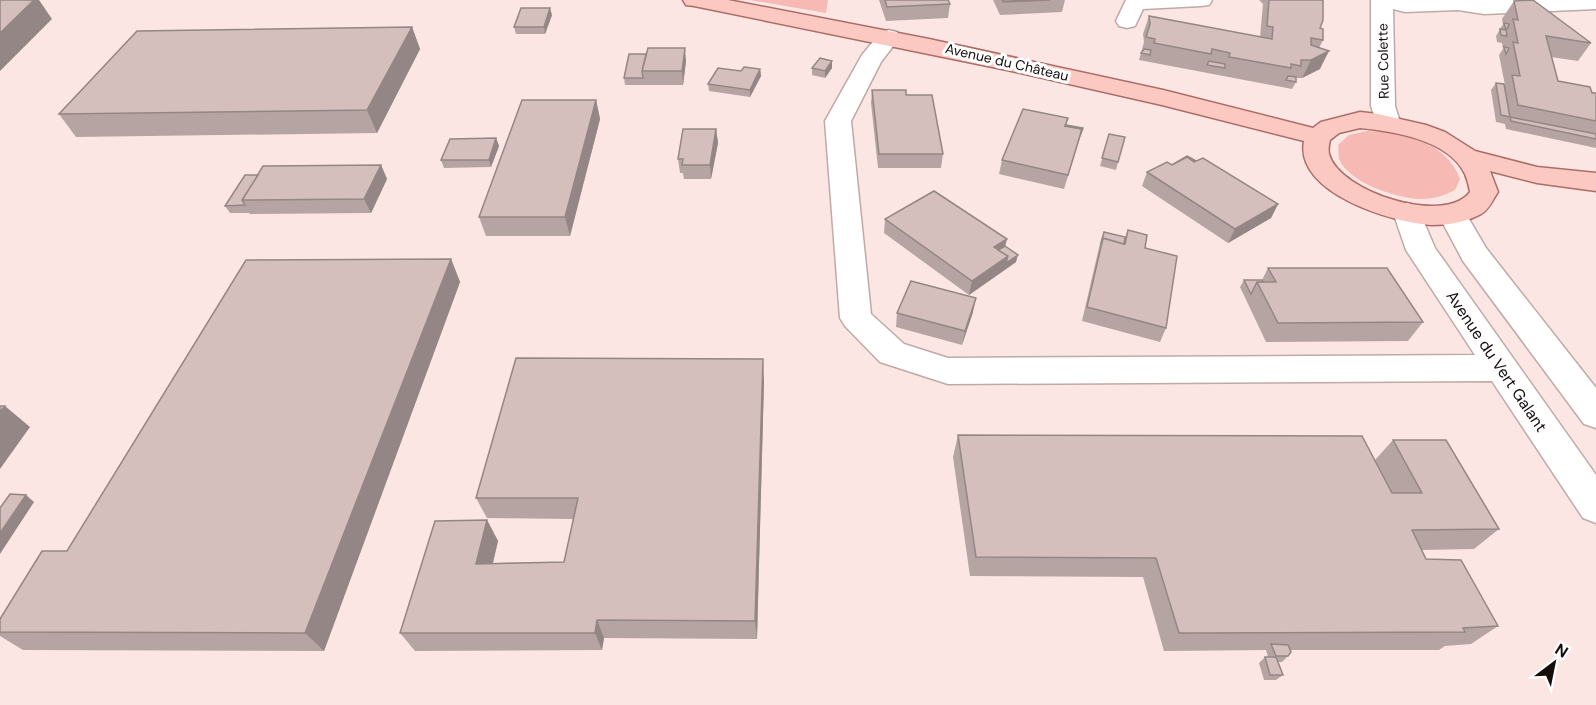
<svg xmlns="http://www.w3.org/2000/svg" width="1596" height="705" font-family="'DM Sans',sans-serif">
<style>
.green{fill:#f6b9b3}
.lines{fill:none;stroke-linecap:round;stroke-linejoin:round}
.minor-casing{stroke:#beaaa7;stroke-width:3}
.major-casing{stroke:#aa6e68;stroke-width:3}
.minor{fill:#fff;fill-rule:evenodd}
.major{fill:#fcc8c2;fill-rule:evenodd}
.wall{fill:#b6a4a3}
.shaded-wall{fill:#948684}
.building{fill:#d4bfbd;stroke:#948684;stroke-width:1.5}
.labels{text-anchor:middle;stroke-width:6;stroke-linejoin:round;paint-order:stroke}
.far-street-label{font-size:14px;fill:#140d0c;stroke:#fff}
.street-label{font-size:16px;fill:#140d0c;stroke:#fff}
</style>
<rect width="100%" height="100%" fill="#fce6e4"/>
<g class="green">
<polygon points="750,0 828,0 826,13"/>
<path d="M1367,131C1403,132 1447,142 1460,179L1455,190C1444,196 1433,199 1420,199C1396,198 1349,183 1339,159C1338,155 1339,149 1338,145L1349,135Z"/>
</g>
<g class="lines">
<g class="minor-casing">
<g id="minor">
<polygon points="1126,0 1212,0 1209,5 1201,6 1143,9 1135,26 1127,28 1119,26 1116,21"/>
<polygon points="1371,0 1596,0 1596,9 1484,14 1458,10 1405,12 1393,9 1395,106 1400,122 1396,127 1387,130 1378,127 1371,106"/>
<polygon points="889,30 897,32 900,37 881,62 851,121 871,314 904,344 948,358 1475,355 1406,250 1393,212 1397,206 1407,203 1417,206 1435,248 1596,475 1596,523 1583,518 1492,381 948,384 880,362 845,326 840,318 825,121 862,55 881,32"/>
<polygon points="1452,205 1462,207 1486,248 1596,388 1596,428 1584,424 1463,261 1438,214 1442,207"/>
</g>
</g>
<g class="major-casing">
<path id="major" d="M683,0H728L929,39L1163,90L1313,128L1321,122L1360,112L1378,114L1426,125L1445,132L1475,151L1537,167L1596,173V191L1537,183L1490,171L1498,192C1493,199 1489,210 1481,214C1467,222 1448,225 1432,225C1393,223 1294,193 1304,141L1162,105L1007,70L694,6L686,5ZM1360,128C1393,131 1449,140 1465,174C1467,179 1469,186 1470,192C1445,226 1339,192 1329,154C1328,149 1329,144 1330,140L1339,133Z"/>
</g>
<use href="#minor" class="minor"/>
<use href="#major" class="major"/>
</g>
<g class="wall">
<polygon points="879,0 948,0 950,4 948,18 886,21"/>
<polygon points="993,0 1065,0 1062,12 1000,15"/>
<polygon points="1259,0 1323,0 1320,28 1323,40 1319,48 1320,69 1302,78 1296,78 1296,82 1292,89 1139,60 1144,42 1143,34 1149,16 1260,37 1263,4"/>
<polygon points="1514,1 1591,43 1578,61 1551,57 1558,81 1596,93 1596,148 1506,129 1505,124 1496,122 1491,90 1496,83 1504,86 1505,85 1499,55 1503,49 1502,43 1497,42 1496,36 1503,24 1502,19"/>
<polygon points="552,15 545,34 516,34 514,27"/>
<polygon points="412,27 420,49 377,133 76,137 59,114"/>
<polygon points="646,54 686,61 683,85 625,85 624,78"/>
<polygon points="832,61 832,68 825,78 812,75 812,68"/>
<polygon points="760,69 761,76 750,97 709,91 708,84 741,71"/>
<polygon points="872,90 906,95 943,154 941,168 878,168 871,103"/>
<polygon points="596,100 600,119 570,236 486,236 479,217"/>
<polygon points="1068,118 1066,125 1083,128 1064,189 999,174 1002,160"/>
<polygon points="716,129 718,143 711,179 684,179 683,173 680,173 678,159"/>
<polygon points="1109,134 1118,162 1116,170 1100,166"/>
<polygon points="496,138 499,146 491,167 444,168 441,160"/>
<polygon points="1196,161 1278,204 1271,218 1228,243 1142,186 1147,172 1172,165"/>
<polygon points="381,165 387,179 371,213 250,214 249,213 230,213 225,206 258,175"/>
<polygon points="885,219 1007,239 1005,246 1016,262 969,295 884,233"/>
<polygon points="1128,230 1145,248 1166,328 1160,342 1082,321 1101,239 1104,232 1125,237"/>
<polygon points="451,259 460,282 324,651 23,650 0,636 0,619"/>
<polygon points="1268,268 1423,322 1408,341 1266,342 1240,287 1244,280 1262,280"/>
<polygon points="973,312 962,345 896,327 897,313"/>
<polygon points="764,381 757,639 604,638 602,650 415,651 400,633 487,520 498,541 493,563 564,562 573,519 487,518 476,498"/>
<polygon points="958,435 1375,460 1393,440 1499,529 1474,549 1422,550 1426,559 1498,626 1471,644 1445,646 1439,650 1290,650 1288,656 1282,662 1278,662 1283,675 1276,680 1264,680 1259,663 1265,657 1268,657 1266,650 1164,651 1143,577 970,576 953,457"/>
</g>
<g class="shaded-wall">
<polygon points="34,0 39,0 52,19 0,71 0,33"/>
<polygon points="550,8 552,15 545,34 544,27"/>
<polygon points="412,27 420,49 377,133 367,110"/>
<polygon points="685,48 686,61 683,85 682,71"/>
<polygon points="1329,51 1320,69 1302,78 1311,60"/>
<polygon points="832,61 832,68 825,78 825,71"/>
<polygon points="760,69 761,76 750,97 750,90"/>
<polygon points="596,100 600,119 570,236 565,217"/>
<polygon points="716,129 718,143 711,179 710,165"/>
<polygon points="496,138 499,146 491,167 489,160"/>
<polygon points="381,165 387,179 371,213 364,199"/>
<polygon points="1278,204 1271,218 1228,243 1235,229"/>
<polygon points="1007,239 1003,253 994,247"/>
<polygon points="1018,255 1016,262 969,295 972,281 1008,256"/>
<polygon points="451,259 460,282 324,651 305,633"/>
<polygon points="976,298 973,312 962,345 965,331"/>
<polygon points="763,359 764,381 757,639 755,621"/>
<polygon points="5,406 30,427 0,469 0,412"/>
<polygon points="26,495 34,502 0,554 0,533"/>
<polygon points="487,520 498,541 488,583 476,564"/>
<polygon points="597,620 604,638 602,650 595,633"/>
</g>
<g class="building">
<polygon points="0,0 34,0 0,33"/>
<polygon points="885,0 948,0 950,4 887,7"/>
<polygon points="1002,0 1050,0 1003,2"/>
<polygon points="1269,0 1323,0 1323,20 1320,28 1323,29 1323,40 1311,38 1311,45 1329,51 1311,60 1301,60 1301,66 1291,64 1291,68 1229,57 1230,53 1212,49 1211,54 1154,43 1155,39 1146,37 1150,24 1149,16 1272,39 1273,27 1267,26"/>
<polygon points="1533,0 1591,43 1546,36 1558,81 1590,87 1592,93 1596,93 1596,121 1518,105 1512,75 1520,76 1513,42 1518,43 1513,19 1518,20 1514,1"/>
<polygon points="521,8 550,8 544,27 514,27"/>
<polygon points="1504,23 1509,24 1509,25 1506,30 1507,36 1501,35 1500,29 1506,30"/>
<polygon points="412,27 367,110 59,114 137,31"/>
<polygon points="1504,47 1509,48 1506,54"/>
<polygon points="648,48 685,48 682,71 642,71"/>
<polygon points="1144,49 1151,50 1150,55 1141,53"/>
<polygon points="629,54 646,54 642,71 643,78 624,78"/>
<polygon points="820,58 832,61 825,71 812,68"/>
<polygon points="1209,61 1225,64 1225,68 1207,65"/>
<polygon points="744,67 760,69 750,90 708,84 718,68 741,71"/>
<polygon points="1288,76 1296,77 1296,82 1286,80"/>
<polygon points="1496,83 1504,84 1510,117 1596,134 1596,139 1511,121 1510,117 1501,115"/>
<polygon points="872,90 906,90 906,95 932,95 943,154 879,154"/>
<polygon points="522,100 596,100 565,217 479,217"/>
<polygon points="1023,109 1068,118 1065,126 1082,129 1068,175 1002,160"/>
<polygon points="1066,125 1083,128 1080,136 1082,129 1065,126"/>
<polygon points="683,129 716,129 710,165 682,165 683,159 678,159"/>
<polygon points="1109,134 1125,137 1118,162 1102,158"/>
<polygon points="496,138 489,160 441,160 450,139"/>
<polygon points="1187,156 1196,161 1194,162 1187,157 1172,165"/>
<polygon points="1187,157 1194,162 1203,158 1278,204 1235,229 1147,172 1167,162 1172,165"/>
<polygon points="381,165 364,199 242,200 263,166"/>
<polygon points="245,175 258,175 242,200 245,205 225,206"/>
<polygon points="934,191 1007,239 994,247 1008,256 972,281 885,219"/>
<polygon points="1128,230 1147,235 1145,248 1177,256 1166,328 1087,307 1103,238 1125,244"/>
<polygon points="1104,232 1125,237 1124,244 1103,238 1101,245"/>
<polygon points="1005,246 1018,255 1006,263 1008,256 998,250"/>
<polygon points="451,259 305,633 0,632 0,619 42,551 67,551 246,260"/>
<polygon points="1268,268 1387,268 1423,322 1278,323 1257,282 1276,282"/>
<polygon points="1244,280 1262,280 1263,282 1257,282 1251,294"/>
<polygon points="911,281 976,298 965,331 897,313"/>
<polygon points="516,358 763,359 755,621 597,620 595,633 400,633 435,521 487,520 476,564 564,562 578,498 476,498"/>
<polygon points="0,406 5,406 0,412"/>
<polygon points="958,435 1362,436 1392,493 1422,493 1393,440 1446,440 1499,529 1412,530 1426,559 1461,560 1498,626 1463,628 1465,632 1179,633 1156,558 976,557"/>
<polygon points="10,494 26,495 0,533 0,508"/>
<polygon points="1271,644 1288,645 1291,652 1288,656 1276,656"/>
<polygon points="1265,657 1276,657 1283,675 1270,675"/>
</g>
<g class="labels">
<g class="far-street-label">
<text transform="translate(1383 61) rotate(-91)" y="5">Rue Colette</text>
<text transform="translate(1007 62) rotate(13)" y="5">Avenue du Château</text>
</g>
<g class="street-label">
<text transform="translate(1497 361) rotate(56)" y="6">Avenue du Vert Galant</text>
</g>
</g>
<g transform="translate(1554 663) rotate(32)" stroke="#ffffff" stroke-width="4.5" paint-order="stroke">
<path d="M0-4.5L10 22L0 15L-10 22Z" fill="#140d0c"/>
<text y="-9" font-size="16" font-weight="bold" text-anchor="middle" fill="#140d0c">N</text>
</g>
</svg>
